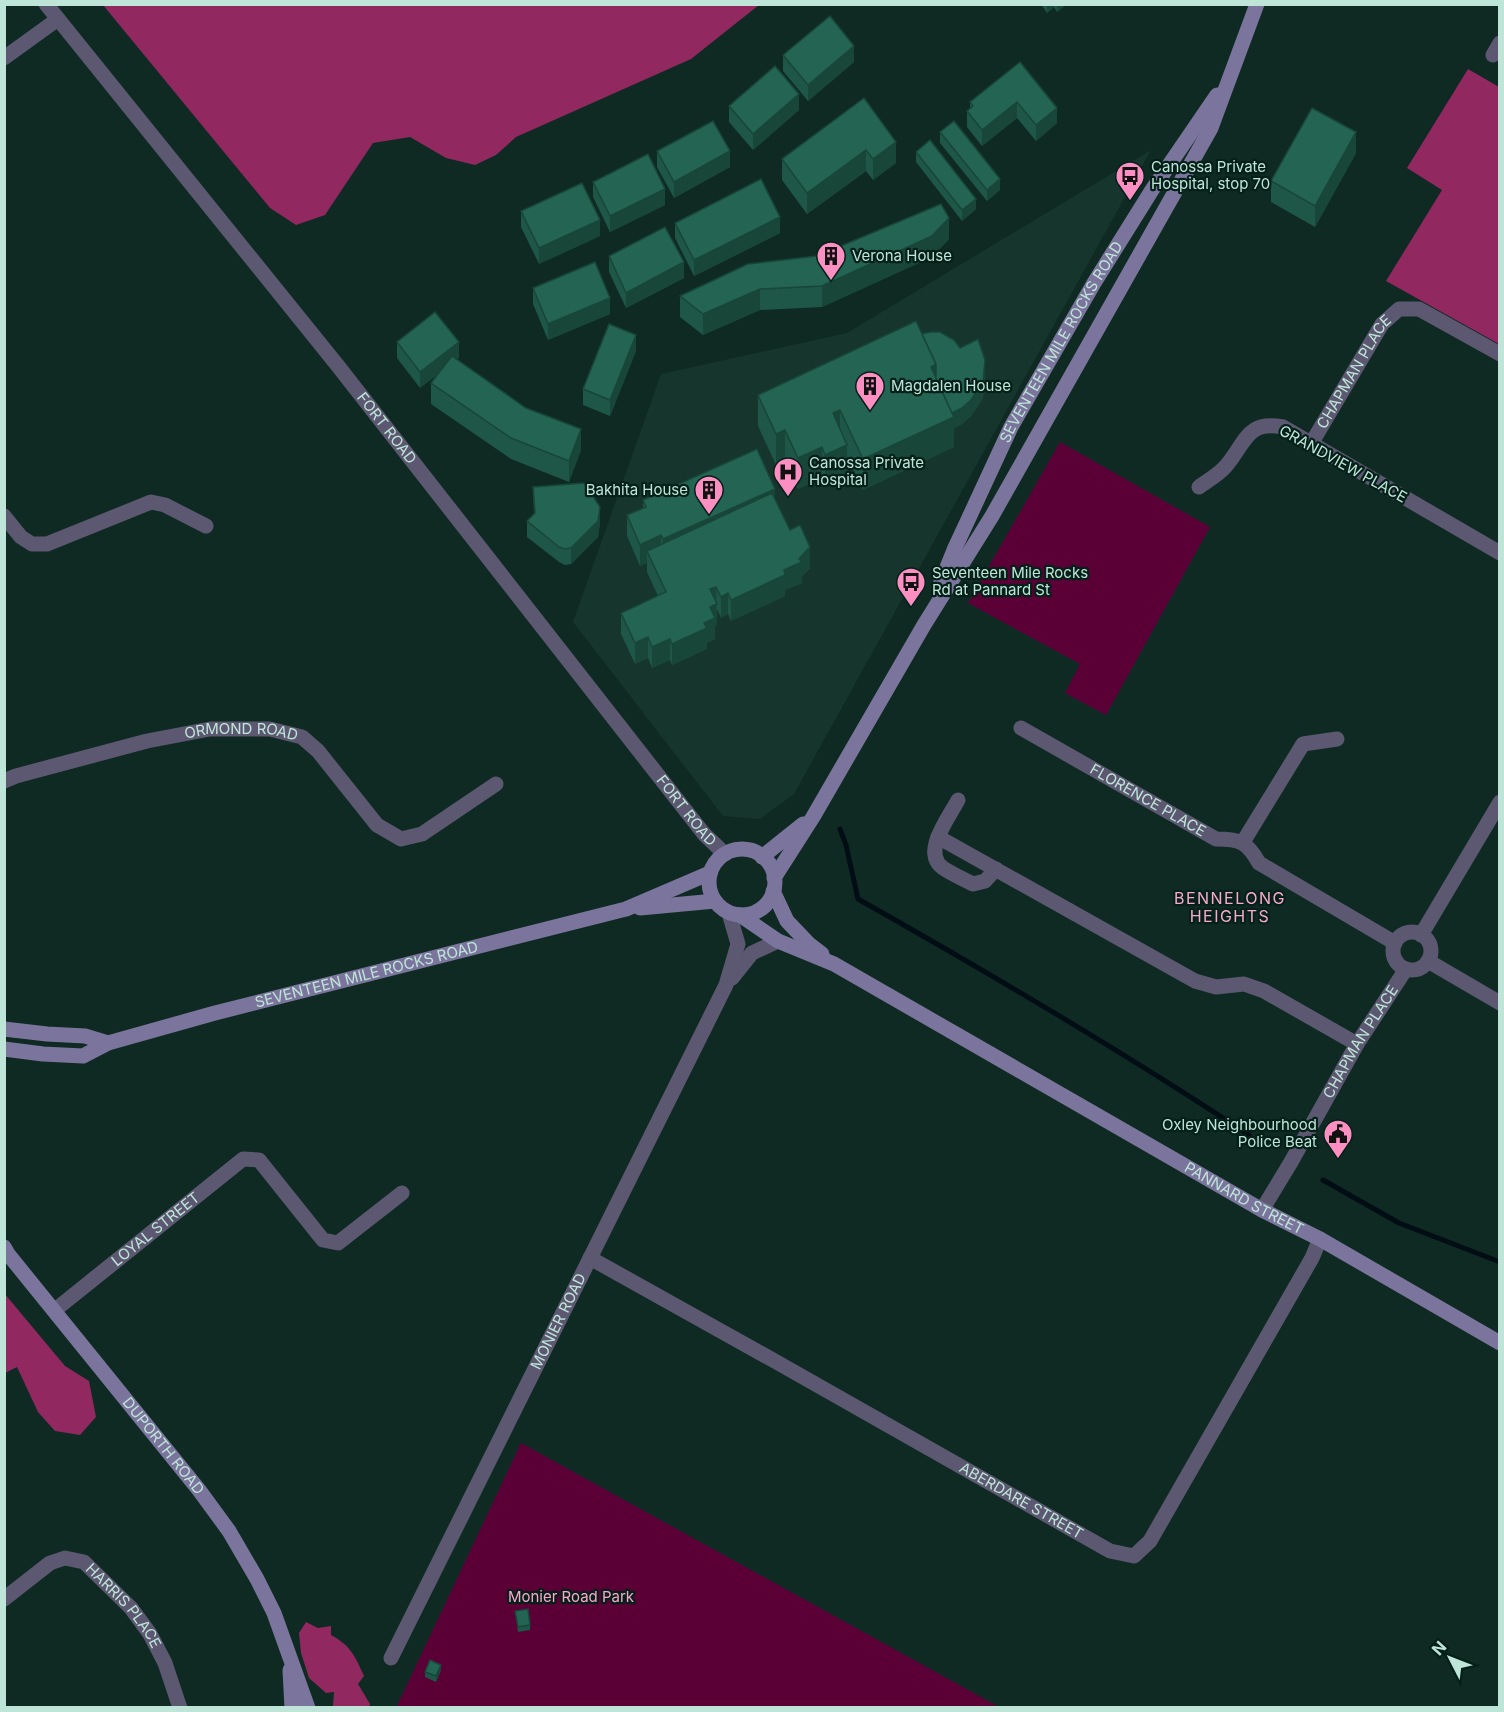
<svg xmlns="http://www.w3.org/2000/svg" width="1504" height="1712" font-family="Inter,sans-serif">
<style>
.built{fill:#16352c}
.green{fill:#5b0037}
.forest{fill:#912860}
.lines{fill:none;stroke-linecap:round;stroke-linejoin:round}
.stream{stroke:#000d15;stroke-width:5}
.street{stroke:#5c5871;stroke-width:15}
.secondary{stroke:#7b759d;stroke-width:15}
.wall{fill:#1e5647}
.shaded-wall{fill:#184639}
.building{fill:#236452;stroke:#184639;stroke-width:1.5}
.labels{text-anchor:middle;stroke-width:4.5;stroke-linejoin:round;paint-order:stroke}
.poi-label{font-size:15px;fill:#bee5d7;stroke:#052019;text-anchor:start}
.street-label{font-size:15px;fill:#bee5d7;stroke:#052019}
.park-label{font-size:15px;fill:#fba7cc;stroke:#052019}
.neighbourhood-label{font-size:16px;letter-spacing:1.5px;fill:#f8aacc;stroke:#052019}
</style>
<rect width="100%" height="100%" fill="#0f2a22"/>
<polygon class="built" points="1151,150 794,794 760,819 723,816 573,622 661,374 847,333"/>
<g class="green">
<polygon points="1060,442 1210,527 1106,715 1065,693 1080,664 968,603"/>
<polygon points="521,1443 999,1707 396,1708"/>
</g>
<g class="forest">
<polygon points="103,5 759,5 691,59 516,137 496,155 475,165 446,158 410,137 373,143 325,215 296,225 270,208"/>
<polygon points="1468,69 1499,87 1499,344 1386,281 1442,190 1407,168"/>
<polygon points="4,1293 65,1366 89,1381 96,1417 80,1435 55,1431 38,1412 17,1367 5,1373"/>
<path d="M306,1622L318,1628L331,1626V1635C351,1646 355,1656 364,1676L358,1684L370,1704L369,1707H331L333,1706L334,1692L326,1693L309,1678L301,1653L299,1633Z"/>
</g>
<g class="lines">
<g class="stream">
<path d="M840,829L846,845L858,899C991,974 1122,1051 1249,1135"/>
<polyline points="1323,1180 1399,1223 1500,1262"/>
</g>
<g class="street">
<path id="s1" d="M46,4L338,366L704,834L725,854"/>
<polyline points="1493,55 1500,43"/>
<polyline points="4,58 58,19"/>
<path id="s2" d="M1311,444L1382,324L1399,309H1419L1500,354"/>
<path d="M1199,487C1207,481 1218,475 1225,467C1246,444 1245,420 1283,427L1500,553"/>
<polyline points="4,516 21,537 32,544 47,544 151,502 165,505 206,526"/>
<path id="s3" d="M1021,728L1216,839C1241,839 1247,842 1259,863L1395,943"/>
<path id="s4" d="M4,781L16,776L147,741L210,729H270L302,737L318,751L377,825L401,839L422,834L496,784"/>
<path d="M958,800C949,818 921,852 943,868C952,874 963,879 973,884L985,881L996,869"/>
<polyline points="938,837 1195,981 1216,987 1244,984 1264,991 1357,1044"/>
<polyline points="1243,842 1303,744 1337,739"/>
<circle cx="1412" cy="951" r="19"/>
<polyline points="1421,935 1500,802"/>
<polyline points="1428,961 1500,1003"/>
<polyline points="732,978 752,953 778,941"/>
<path id="s5" d="M1262,1210L1291,1162L1357,1044L1406,969"/>
<path id="s6" d="M590,1258L780,1364L1110,1551L1134,1556L1150,1541L1312,1258L1320,1239"/>
<path id="s7" d="M55,1310L243,1159L259,1160L323,1240L338,1243L402,1193"/>
<path id="s8" d="M4,1599L50,1563L65,1558L84,1562L131,1608L150,1634L165,1663L180,1708"/>
<path id="s9" d="M391,1658L726,985L738,944L729,913"/>
</g>
<g class="secondary">
<path id="s10" d="M939,587L954,550L1011,427L1094,283L1152,190L1217,95"/>
<circle cx="742" cy="882" r="33"/>
<polyline points="762,857 803,824"/>
<polyline points="774,878 813,817 924,625 992,516 1211,128 1257,4"/>
<polyline points="773,891 787,921 809,944 822,954"/>
<polyline points="640,908 715,901"/>
<path id="s11" d="M740,915L778,941L834,964L1262,1210L1320,1239L1500,1343"/>
<polyline points="4,1029 47,1034 85,1036 108,1043"/>
<path id="s12" d="M4,1049L43,1054L83,1056L108,1043L215,1013L626,909L710,873"/>
<path id="s13" d="M4,1247L8,1254L199,1490L229,1531L257,1579L274,1613L308,1708"/>
<polyline points="290,1670 292,1708"/>
</g>
</g>
<g class="wall">
<polygon points="1041,4 1067,4 1057,12 1054,7 1047,13"/>
<polygon points="783,55 854,62 808,101 783,71"/>
<polygon points="1020,62 1057,123 1036,141 1017,118 982,146 967,127 967,111 970,109 970,102"/>
<polygon points="864,98 896,163 873,180 866,171 807,214 782,180 782,159"/>
<polygon points="729,106 799,110 753,150 729,122"/>
<polygon points="940,132 1000,190 987,201 940,143"/>
<polygon points="657,151 730,167 674,198 657,167"/>
<polygon points="916,152 976,209 962,221 916,162"/>
<polygon points="1356,153 1315,227 1271,202 1271,181"/>
<polygon points="593,182 665,205 610,232 593,197"/>
<polygon points="521,211 600,236 539,264 521,227"/>
<polygon points="675,223 780,233 694,276 675,238"/>
<polygon points="949,239 932,257 822,307 760,310 703,335 680,317 680,296"/>
<polygon points="609,256 684,278 626,308 609,272"/>
<polygon points="533,288 610,314 548,340 533,304"/>
<polygon points="922,334 985,375 983,398 971,416 962,424 954,428 954,447 863,490 847,456 847,476 825,486 822,478 798,489 785,461 776,465 758,426 758,395"/>
<polygon points="397,342 459,358 457,359 581,450 569,482 511,459 431,404 431,383 438,374 420,388 397,358"/>
<polygon points="636,351 610,416 583,405 583,389"/>
<polygon points="533,487 600,522 598,537 571,564 565,565 559,562 527,537 527,521 534,514"/>
<polygon points="775,499 790,530 810,568 802,576 802,583 785,590 785,596 731,621 728,614 721,618 717,609 717,625 715,626 715,639 707,643 707,649 672,665 670,660 652,668 648,658 635,664 621,634 621,613 658,596 647,572 647,563 640,566 627,536 627,515 643,508 643,500"/>
<polygon points="515,1611 530,1625 530,1630 518,1632"/>
<polygon points="441,1670 436,1682 425,1677 425,1672"/>
</g>
<g class="shaded-wall">
<polygon points="1047,4 1054,4 1054,7 1047,13"/>
<polygon points="1057,4 1067,4 1057,12"/>
<polygon points="854,46 854,62 808,101 808,85"/>
<polygon points="799,94 799,110 753,150 753,134"/>
<polygon points="1017,102 1017,118 982,146 982,130"/>
<polygon points="1057,108 1057,123 1036,141 1036,125"/>
<polygon points="1356,132 1356,153 1315,227 1315,206"/>
<polygon points="896,142 896,163 873,180 873,159"/>
<polygon points="866,150 866,171 807,214 807,193"/>
<polygon points="730,151 730,167 674,198 674,182"/>
<polygon points="1000,179 1000,190 987,201 987,190"/>
<polygon points="665,189 665,205 610,232 610,216"/>
<polygon points="976,199 976,209 962,221 962,210"/>
<polygon points="780,217 780,233 694,276 694,260"/>
<polygon points="949,218 949,239 932,257 822,307 822,286"/>
<polygon points="600,220 600,236 539,264 539,248"/>
<polygon points="684,262 684,278 626,308 626,293"/>
<polygon points="760,289 760,310 703,335 703,314"/>
<polygon points="610,298 610,314 548,340 548,324"/>
<polygon points="636,335 636,351 610,416 610,400"/>
<polygon points="459,342 459,358 420,388 420,372"/>
<polygon points="985,360 985,375 983,398 971,416 962,424 954,428 954,447 863,490 863,459 946,415"/>
<polygon points="936,364 936,393 931,367"/>
<polygon points="840,410 840,440 833,413"/>
<polygon points="581,429 581,450 569,482 569,461"/>
<polygon points="785,430 785,461 776,465 776,434"/>
<polygon points="847,445 847,476 825,486 825,455"/>
<polygon points="822,447 822,478 798,489 798,458"/>
<polygon points="775,489 775,510 663,560 663,539"/>
<polygon points="600,507 600,522 598,537 571,564 571,548"/>
<polygon points="661,535 661,556 647,551 647,563 640,566 640,545"/>
<polygon points="810,547 810,568 802,576 802,583 785,590 785,596 731,621 731,600 784,570 799,559"/>
<polygon points="716,587 717,625 715,626 715,639 707,643 707,649 672,665 672,644 704,623 710,589"/>
<polygon points="728,593 728,614 721,618 721,597"/>
<polygon points="648,637 648,658 635,664 635,643"/>
<polygon points="670,639 670,660 652,668 652,647"/>
<polygon points="441,1665 441,1670 436,1682 436,1676"/>
</g>
<g class="building">
<polygon points="830,16 854,46 808,85 783,55"/>
<polygon points="1020,62 1057,108 1036,125 1017,102 982,130 967,111 973,106 970,102"/>
<polygon points="775,66 799,94 753,134 729,106"/>
<polygon points="864,98 896,142 873,159 866,150 807,193 782,159"/>
<polygon points="1312,108 1356,132 1315,206 1271,181"/>
<polygon points="713,121 730,151 674,182 657,151"/>
<polygon points="954,121 1000,179 987,190 940,132"/>
<polygon points="930,140 976,199 962,210 916,152"/>
<polygon points="648,154 665,189 610,216 593,182"/>
<polygon points="761,179 780,217 694,260 675,223"/>
<polygon points="582,183 600,220 539,248 521,211"/>
<polygon points="941,204 949,218 932,236 822,286 760,289 703,314 680,296 748,264 817,256"/>
<polygon points="665,227 684,262 626,293 609,256"/>
<polygon points="595,262 610,298 548,324 533,288"/>
<polygon points="435,312 459,342 420,372 397,342"/>
<polygon points="916,321 936,364 931,367 954,417 863,459 840,410 833,413 847,445 825,455 822,447 798,458 785,430 776,434 758,395"/>
<polygon points="609,324 636,335 610,400 583,389"/>
<polygon points="930,332 940,332 954,340 960,348 978,339 985,360 983,382 971,400 962,408 952,413 936,378 936,364 922,334"/>
<polygon points="452,356 526,408 581,429 569,461 511,438 431,383"/>
<polygon points="757,449 775,489 663,539 661,535 640,545 627,515 646,507 643,500"/>
<polygon points="584,483 600,507 598,521 571,548 565,549 559,547 527,521 535,513 533,487"/>
<polygon points="772,493 790,530 800,525 810,547 799,559 802,562 784,570 785,575 731,600 728,593 721,597 716,587 710,589 717,604 710,607 715,618 704,623 707,628 672,644 670,639 652,647 648,637 635,643 621,613 666,592 647,551"/>
<polygon points="528,1609 530,1625 518,1627 515,1611"/>
<polygon points="430,1660 441,1665 436,1676 425,1672"/>
</g>
<defs>
<g id="bus-pin" transform="scale(1.5)"><path d="M0 17L-7.5 6A9.5 9.5 0 1 1 7.5 6Z" fill="#fc8fc1" stroke="#052019"/><path d="M-5-6H5V4H4V6H2V4H-2V6H-4V4H-5ZM-3.5-4V0h7V-4ZM-3.5 1.2v1.5H-2V1.2ZM2 1.2v1.5H3.5V1.2Z" fill="#111"/></g>
<g id="building-pin" transform="scale(1.5)"><path d="M0 17L-7.5 6A9.5 9.5 0 1 1 7.5 6Z" fill="#fc8fc1" stroke="#052019"/><path d="M-4-6H4V6H1V3H-1V6H-4ZM-2.5-4.3h1.7v1.8h-1.7ZM.8-4.3h1.7v1.8H.8ZM-2.5-1h1.7V.8h-1.7ZM.8-1h1.7V.8H.8Z" fill="#111"/></g>
<g id="hospital-pin" transform="scale(1.5)"><path d="M0 17L-7.5 6A9.5 9.5 0 1 1 7.5 6Z" fill="#fc8fc1" stroke="#052019"/><path d="M-5-5h3v3.5h4V-5h3V5h-3V1.5h-4V5h-3Z" fill="#111"/></g>
<g id="civic-pin" transform="scale(1.5)"><path d="M0 17L-7.5 6A9.5 9.5 0 1 1 7.5 6Z" fill="#fc8fc1" stroke="#052019"/><path d="M-.6-6.5H3V-4.5H.6V-3L4-1V1h2V6H-6V1h2V-1L-.6-3ZM-1.2 2.5V6h2.4V2.5Z" fill="#111"/></g>
</defs>
<g fill-rule="evenodd">
<use href="#bus-pin" x="1130" y="176"/>
<use href="#building-pin" x="831" y="256"/>
<use href="#building-pin" x="870" y="386"/>
<use href="#hospital-pin" x="788" y="472"/>
<use href="#building-pin" x="709" y="490"/>
<use href="#bus-pin" x="911" y="582"/>
<use href="#civic-pin" x="1338" y="1134"/>
</g>
<g class="labels">
<g class="poi-label">
<text x="1151" y="172">Canossa Private<tspan x="1151" dy="17">Hospital, stop 70</tspan></text>
<text x="852" y="261">Verona House</text>
<text x="891" y="391">Magdalen House</text>
<text x="809" y="468">Canossa Private<tspan x="809" dy="17">Hospital</tspan></text>
<text x="688" y="495" text-anchor="end">Bakhita House</text>
<text x="932" y="578">Seventeen Mile Rocks<tspan x="932" dy="17">Rd at Pannard St</tspan></text>
<text x="1317" y="1130" text-anchor="end">Oxley Neighbourhood<tspan x="1317" dy="17">Police Beat</tspan></text>
</g>
<g class="street-label">
<text dy="5" stroke="none"><textPath href="#s10" startOffset="274">SEVENTEEN MILE ROCKS ROAD</textPath></text>
<text dy="5" stroke="none"><textPath href="#s2" startOffset="84">CHAPMAN PLACE</textPath></text>
<text dy="5" stroke="none"><textPath href="#s1" startOffset="544">FORT ROAD</textPath></text>
<text transform="translate(1343 464) rotate(29)" y="5">GRANDVIEW PLACE</text>
<text dy="5" stroke="none"><textPath href="#s4" startOffset="244">ORMOND ROAD</textPath></text>
<text dy="5" stroke="none"><textPath href="#s3" startOffset="146">FLORENCE PLACE</textPath></text>
<text dy="5" stroke="none"><textPath href="#s1" startOffset="1030">FORT ROAD</textPath></text>
<text dy="5" stroke="none"><textPath href="#s12" startOffset="375">SEVENTEEN MILE ROCKS ROAD</textPath></text>
<text dy="5" stroke="none"><textPath href="#s5" startOffset="195">CHAPMAN PLACE</textPath></text>
<text dy="5" stroke="none"><textPath href="#s11" startOffset="579">PANNARD STREET</textPath></text>
<text dy="5" stroke="none"><textPath href="#s7" startOffset="129">LOYAL STREET</textPath></text>
<text dy="5" stroke="none"><textPath href="#s9" startOffset="376">MONIER ROAD</textPath></text>
<text dy="5" stroke="none"><textPath href="#s13" startOffset="255">DUPORTH ROAD</textPath></text>
<text dy="5" stroke="none"><textPath href="#s6" startOffset="495">ABERDARE STREET</textPath></text>
<text dy="5" stroke="none"><textPath href="#s8" startOffset="153">HARRIS PLACE</textPath></text>
</g>
<g class="park-label">
<text x="571" y="1602">Monier Road Park</text>
</g>
<g class="neighbourhood-label">
<text x="1230" y="904">BENNELONG<tspan x="1230" dy="18">HEIGHTS</tspan></text>
</g>
</g>
<rect width="1504" height="1712" fill="none" stroke="#bee5d7" stroke-width="12"/>
<g transform="translate(1450 1658) rotate(312)" stroke="#052019" stroke-width="4.5" paint-order="stroke">
<path d="M0-4.5L10 22L0 15L-10 22Z" fill="#bee5d7"/>
<text y="-9" font-size="16" font-weight="bold" text-anchor="middle" fill="#bee5d7">N</text>
</g>
</svg>
